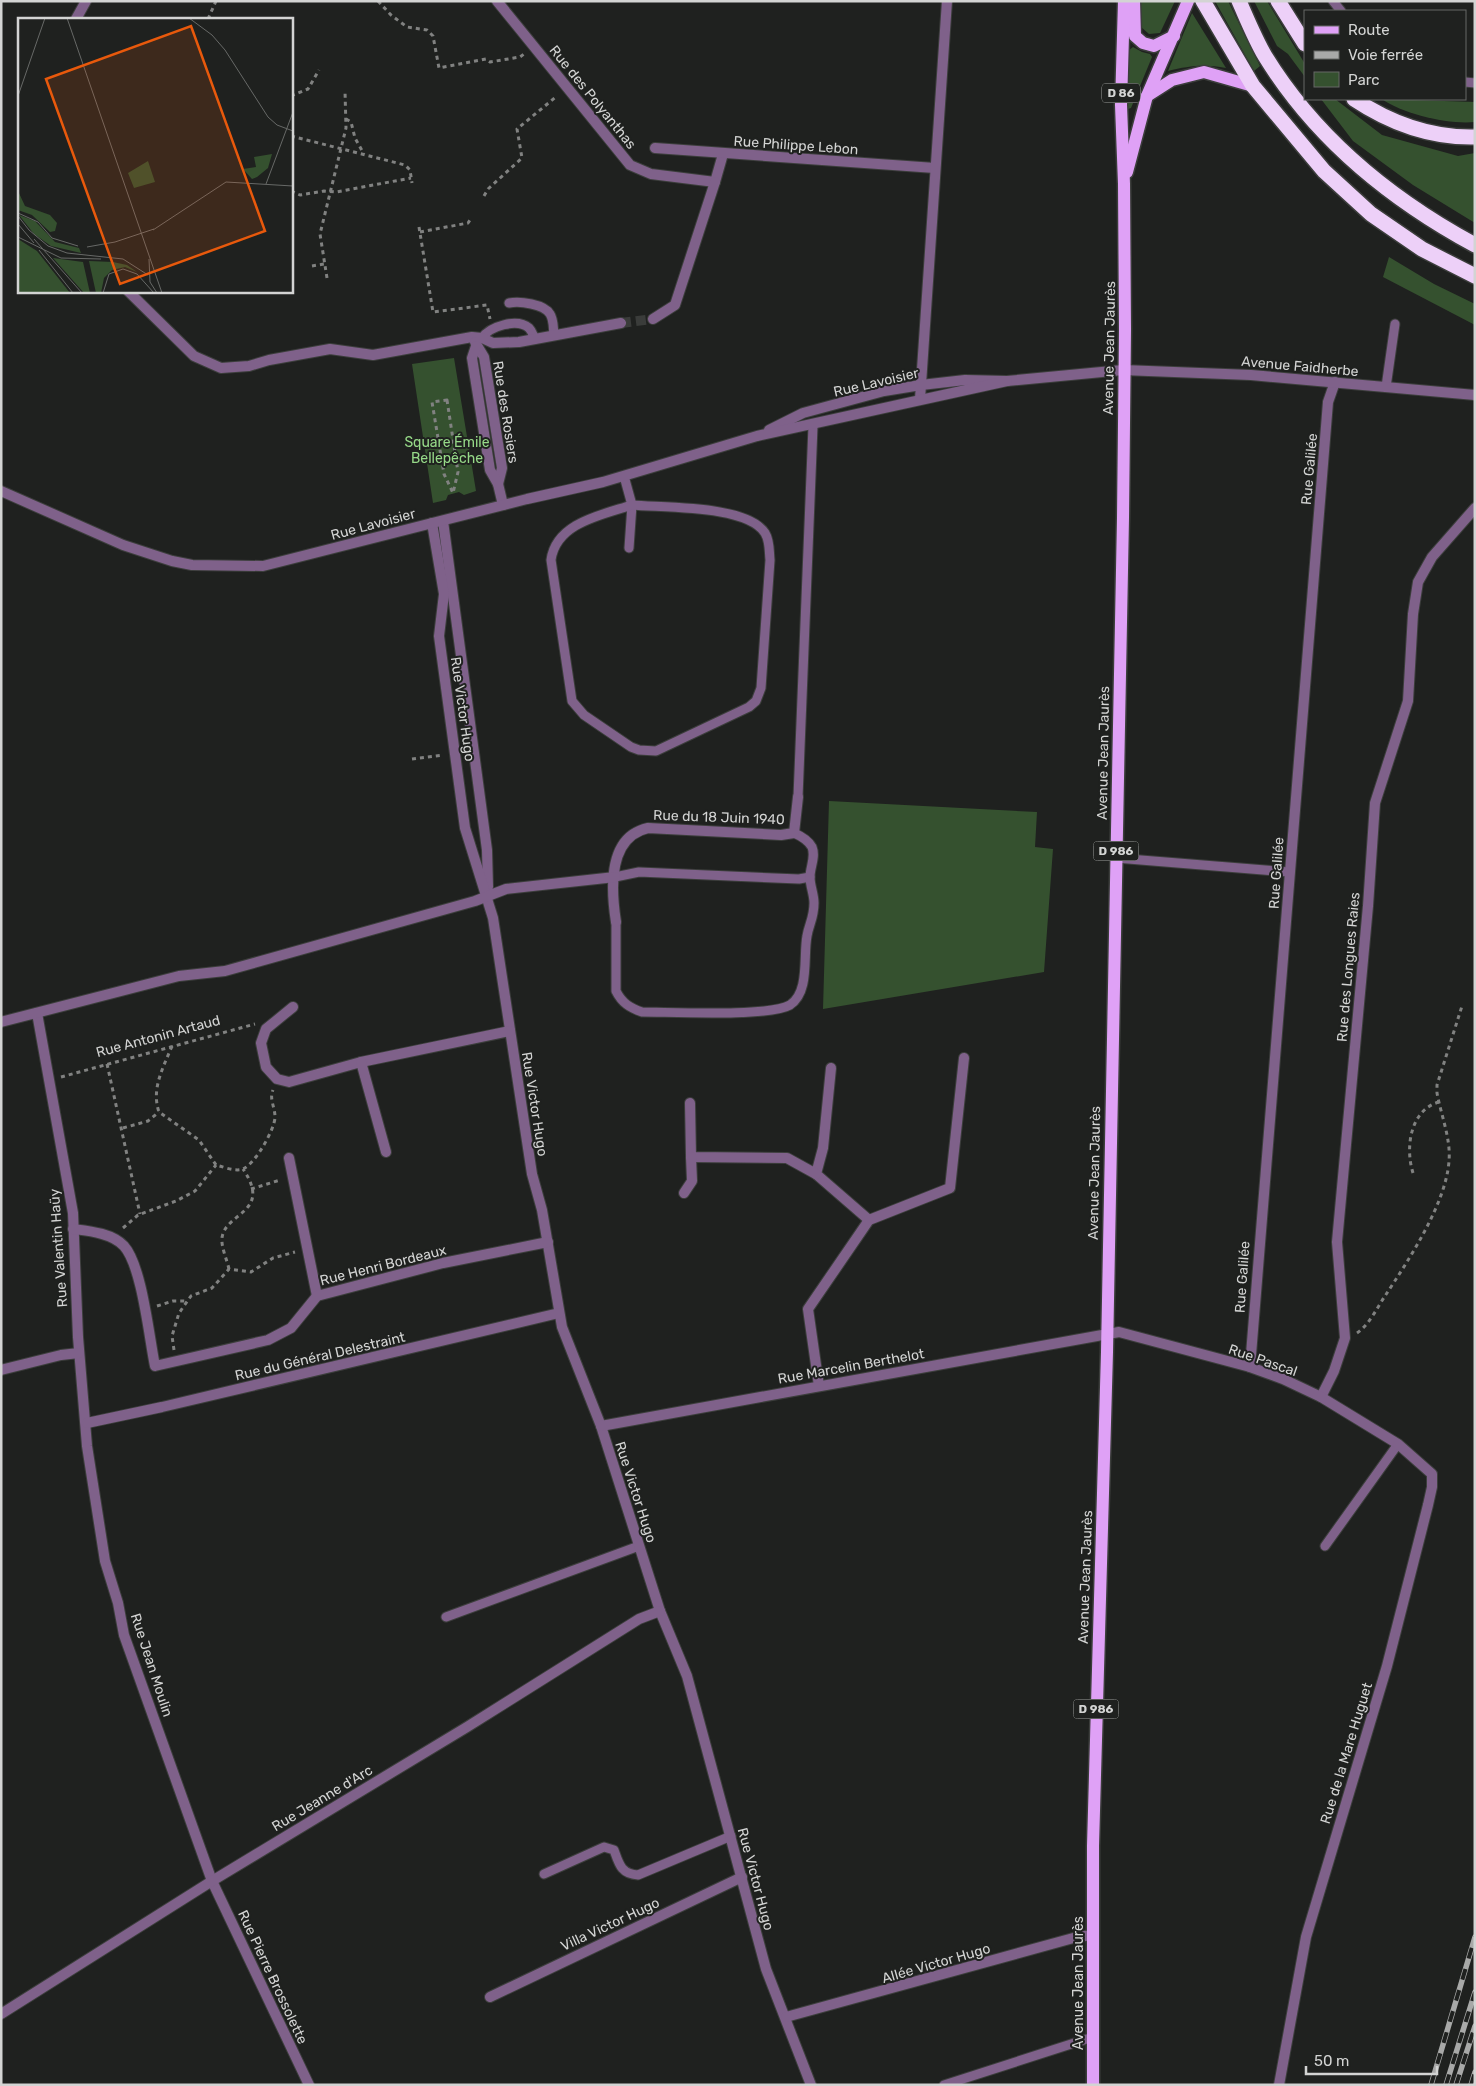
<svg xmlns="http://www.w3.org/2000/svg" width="1476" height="2086" font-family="Rubik,sans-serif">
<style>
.green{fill:#35512f}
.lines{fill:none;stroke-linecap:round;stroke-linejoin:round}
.minor-tunnel{stroke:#3a3c3a;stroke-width:10;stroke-dasharray:10 5;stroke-linecap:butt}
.service-casing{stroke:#3c3e3c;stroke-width:11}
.minor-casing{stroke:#3c3e3c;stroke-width:12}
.tertiary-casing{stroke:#3c3e3c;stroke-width:12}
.primary-casing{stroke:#3c3e3c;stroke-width:15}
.motorway-casing{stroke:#3c3e3c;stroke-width:18}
.path{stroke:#818281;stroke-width:3;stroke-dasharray:4 4;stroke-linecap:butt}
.service{stroke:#7f618a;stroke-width:9}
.minor{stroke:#7f618a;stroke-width:10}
.tertiary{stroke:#7f618a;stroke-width:10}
.primary{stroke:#dfa1f6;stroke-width:12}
.motorway{stroke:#edd0f8;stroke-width:15}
.rail-casing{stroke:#a8a9a8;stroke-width:5.5}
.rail{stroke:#1f211f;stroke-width:4;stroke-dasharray:11;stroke-linecap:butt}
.labels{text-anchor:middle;stroke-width:4;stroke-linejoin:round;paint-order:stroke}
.shield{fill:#1f211f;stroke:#9d9e9d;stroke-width:1}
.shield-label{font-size:12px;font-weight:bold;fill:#d3d4d3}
.street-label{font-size:14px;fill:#d3d4d3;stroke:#1f211f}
.park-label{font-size:14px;fill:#96d988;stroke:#1f211f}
.inset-road{fill:none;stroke:#676967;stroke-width:1}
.view{fill:#e8590c;fill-opacity:0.15;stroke:#e8590c;stroke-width:2.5}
.inset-edge{fill:none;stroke:#d3d4d3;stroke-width:2.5}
</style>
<rect width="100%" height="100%" fill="#1f211f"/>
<g class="green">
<polygon points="1139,1 1175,1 1160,33 1149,34 1141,27"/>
<polygon points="1215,1 1228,1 1260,66 1254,71"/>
<polygon points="1254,1 1267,1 1305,64 1305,77 1288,54 1277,46"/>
<path d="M1192,13L1226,68C1204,64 1189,66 1168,71Z"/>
<polygon points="1133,47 1142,52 1150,54 1152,57 1131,108 1128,109 1128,51"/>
<polygon points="1321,99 1335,99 1382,135 1458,156 1475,153 1475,223 1413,185 1353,141"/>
<path d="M1382,99L1475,102V122C1450,125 1402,114 1382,99Z"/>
<polygon points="1389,257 1434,284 1475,304 1475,325 1383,277"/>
<polygon points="454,358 476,491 464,495 459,492 448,495 446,500 433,503 412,364"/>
<polygon points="829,801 1037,812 1035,847 1053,849 1044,972 823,1009"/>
</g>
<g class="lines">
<polyline class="minor-tunnel" points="621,323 653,319"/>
<g class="service-casing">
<g id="service">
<polyline points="1333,1 1341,11"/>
<polyline points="1465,82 1475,83"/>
<path d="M509,303C520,301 544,304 550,314C554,320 553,329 554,334"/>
<path d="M482,338C490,326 517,318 529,328C532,331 533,335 535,339"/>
<polyline points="1386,387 1395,324"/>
<polyline points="624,476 632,505 629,548"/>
<path d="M632,505C664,508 747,505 765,533C770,541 769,551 770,560L761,688L756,701L749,707L656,751L639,750L631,747L584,715L572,701L551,560C556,523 601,515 632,505Z"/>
<polyline points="798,797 813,426"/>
<polyline points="1116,858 1289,872"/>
<polyline points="615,877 639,872 799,879 810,877"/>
<path d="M616,922V991C622,1003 630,1008 642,1012C671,1012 769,1017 790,1005C810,992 803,956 807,936C809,924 814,918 814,903C814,894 810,886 810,877C810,867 816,857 812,847C808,840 801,836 794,833"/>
<polyline points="1325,1546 1398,1444"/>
<polyline points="446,1617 639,1546"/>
<path d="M544,1874L604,1847L614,1850C619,1864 621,1874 638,1875L731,1836"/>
<polyline points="944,2085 1093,2037"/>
</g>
</g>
<g class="minor-casing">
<g id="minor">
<polyline points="497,1 630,165 651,174 715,182 723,154"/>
<polyline points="76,19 86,1"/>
<polyline points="655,148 935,168"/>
<polyline points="128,291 194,356 221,368 249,366 269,360 330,349 373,355 472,337 482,338 493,343 519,342 621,323"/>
<polyline points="653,319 675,305 715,182"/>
<polyline points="475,342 484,357 502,468 498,484"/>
<polyline points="476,346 472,358 490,470 498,484 503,505"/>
<polyline points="920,399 947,1"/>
<polyline points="443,521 487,850 488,887"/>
<polyline points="432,523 444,594 439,636 465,828 493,918 532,1174 542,1210 562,1327 601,1426 660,1611 687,1676 766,1969 811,2085"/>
<path d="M616,922C611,890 607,837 648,828L781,835L794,833L798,797"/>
<polyline points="293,1007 266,1029 261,1043 266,1067 277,1079 289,1082 361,1062 510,1031"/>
<polyline points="37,1013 73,1213 78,1337 87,1446 105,1561 118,1603 124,1635 212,1881 309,2085"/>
<polyline points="1,1022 179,976 225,971 475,901 506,889 615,877"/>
<polyline points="361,1062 386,1152"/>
<polyline points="831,1068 823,1148 816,1174 869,1220"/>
<polyline points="690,1103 691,1157 787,1158 816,1174"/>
<polyline points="289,1158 317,1296"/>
<polyline points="684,1193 692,1181 691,1157"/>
<path d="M73,1229C89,1231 112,1233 124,1246C142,1266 149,1337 155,1366L268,1340L291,1328L317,1296L443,1263L548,1242"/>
<polyline points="1250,1367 1328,402 1335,382"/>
<polyline points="1,1370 61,1355 79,1353"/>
<polyline points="819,1386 808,1309 869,1220 950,1188 964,1058"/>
<polyline points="1321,1397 1334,1371 1345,1338 1337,1242 1368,906 1375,803 1408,701 1413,614 1418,582 1432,557 1475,508"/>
<polyline points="87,1423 162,1407 559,1313"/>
<polyline points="601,1426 1119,1332 1250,1367 1283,1379 1321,1397 1398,1444 1432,1474 1432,1487 1428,1505 1387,1666 1306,1937 1279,2085"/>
<polyline points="490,1997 742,1877"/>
<polyline points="1,2014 212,1881 467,1727 639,1619 660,1611"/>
<polyline points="786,2017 1077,1937 1093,1935"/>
</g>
</g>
<g class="tertiary-casing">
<g id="tertiary">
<polyline points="769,430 803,413 884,391 921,385 965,380 1007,381 1123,370 1251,375 1475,395"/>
<polyline points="1,491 123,545 172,561 192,565 263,566 527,499 603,482 757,436 1007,381"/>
</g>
</g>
<g class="primary-casing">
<g id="primary">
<polyline points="1134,1 1135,36 1143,43 1154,46 1174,36"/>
<polyline points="1147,96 1172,80 1204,72 1253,86"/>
<polyline points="1127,172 1147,96 1188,1"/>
<polyline points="1093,2085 1093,1846 1107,1352 1123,518 1125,330 1124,184 1121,105 1124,1"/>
</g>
</g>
<g class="motorway-casing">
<g id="motorway">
<polyline points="1203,1 1253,86 1324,171 1371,214 1422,249 1475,276"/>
<path d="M1239,1C1247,19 1255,39 1265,56C1316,139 1390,199 1475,245"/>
<polyline points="1278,1 1305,44"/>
<path d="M1354,99C1390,123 1431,138 1475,137"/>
</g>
</g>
<g class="path">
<polyline points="378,1 391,15 407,27 427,30 433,36 439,68 486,59 490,62 520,57 524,54"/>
<polyline points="208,19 216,1"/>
<polyline points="291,96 308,89 319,70"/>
<polyline points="346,119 351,122 355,138 364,154"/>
<polyline points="291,136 405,165 410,170 412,183"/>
<polyline points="291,191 300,195 324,191 336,192 411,178"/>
<polyline points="484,196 488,189 522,158 517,129 557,96"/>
<polyline points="419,227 433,312 487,305 490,319"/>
<polyline points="420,232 468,223 472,217"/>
<polyline points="312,266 324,264"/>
<polyline points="327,278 320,234 346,128 345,91"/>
<polygon points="447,400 458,472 453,493 444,474 432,402"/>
<polyline points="412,759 443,755"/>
<path d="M172,1046C163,1068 151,1089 159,1112L199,1140L216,1165C224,1167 235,1172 243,1169C255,1164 275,1129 275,1117C275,1107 269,1099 273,1090"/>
<polyline points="107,1064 140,1214"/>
<polyline points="61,1077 255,1024"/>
<polyline points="123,1128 148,1121 159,1112"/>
<path d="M1413,1173C1405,1148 1410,1110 1439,1102"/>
<polyline points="251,1189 280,1180"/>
<polyline points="123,1228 138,1215 176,1201 195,1191 216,1165"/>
<path d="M229,1269C227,1260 221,1247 222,1238C225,1212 273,1213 243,1169"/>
<polyline points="157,1306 173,1301 187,1301"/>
<path d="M1357,1333C1369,1325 1377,1308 1385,1296C1408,1261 1446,1204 1449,1161C1451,1139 1441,1115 1437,1093V1085L1462,1006"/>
<polyline points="174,1350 172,1336 179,1313 191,1296 212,1288 229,1269 251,1272 273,1258 295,1252"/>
</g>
<use href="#service" class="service"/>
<use href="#minor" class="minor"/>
<use href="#tertiary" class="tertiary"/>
<use href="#primary" class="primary"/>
<use href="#motorway" class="motorway"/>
<g class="rail-casing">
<g id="rail">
<polyline points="1431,2085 1475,1937"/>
<polyline points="1446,2085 1475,1992"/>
<polyline points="1456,2085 1475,2026"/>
<polyline points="1471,2085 1475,2072"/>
</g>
</g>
<use href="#rail" class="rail"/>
</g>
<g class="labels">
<g class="shield">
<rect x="1102" y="83.5" width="38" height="19" rx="4"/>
<rect x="1093.5" y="841.5" width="45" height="19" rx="4"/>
<rect x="1073.5" y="1699.5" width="45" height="19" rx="4"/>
</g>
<g class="shield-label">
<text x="1121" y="97">D 86</text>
<text x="1116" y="855">D 986</text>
<text x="1096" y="1713">D 986</text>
</g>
<g class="street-label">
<text transform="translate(593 97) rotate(51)" y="5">Rue des Polyanthas</text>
<text transform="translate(796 145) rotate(4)" y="5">Rue Philippe Lebon</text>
<text transform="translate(1109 348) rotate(-89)" y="5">Avenue Jean Jaurès</text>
<text transform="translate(1300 366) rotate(5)" y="5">Avenue Faidherbe</text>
<text transform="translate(876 382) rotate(-13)" y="5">Rue Lavoisier</text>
<text transform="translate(506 412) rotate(81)" y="5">Rue des Rosiers</text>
<text transform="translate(1309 469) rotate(-85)" y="5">Rue Galilée</text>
<text transform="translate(373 524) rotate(-15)" y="5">Rue Lavoisier</text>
<text transform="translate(463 709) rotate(82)" y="5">Rue Victor Hugo</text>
<text transform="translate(1103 753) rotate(-89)" y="5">Avenue Jean Jaurès</text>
<text transform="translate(719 817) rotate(2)" y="5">Rue du 18 Juin 1940</text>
<text transform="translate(1276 873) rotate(-86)" y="5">Rue Galilée</text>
<text transform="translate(1348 967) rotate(-85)" y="5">Rue des Longues Raies</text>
<text transform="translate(158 1036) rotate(-15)" y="5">Rue Antonin Artaud</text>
<text transform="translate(535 1104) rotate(81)" y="5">Rue Victor Hugo</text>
<text transform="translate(1094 1173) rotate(-89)" y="5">Avenue Jean Jaurès</text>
<text transform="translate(58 1248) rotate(-94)" y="5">Rue Valentin Haüy</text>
<text transform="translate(383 1265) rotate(-14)" y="5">Rue Henri Bordeaux</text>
<text transform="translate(1242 1277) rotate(-86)" y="5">Rue Galilée</text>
<text transform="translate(320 1356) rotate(-13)" y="5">Rue du Général Delestraint</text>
<text transform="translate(1263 1360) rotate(19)" y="5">Rue Pascal</text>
<text transform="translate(851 1366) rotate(-10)" y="5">Rue Marcelin Berthelot</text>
<text transform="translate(636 1492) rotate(72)" y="5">Rue Victor Hugo</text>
<text transform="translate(1085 1577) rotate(-88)" y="5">Avenue Jean Jaurès</text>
<text transform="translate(152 1665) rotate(72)" y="5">Rue Jean Moulin</text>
<text transform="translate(1346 1753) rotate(-73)" y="5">Rue de la Mare Huguet</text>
<text transform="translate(322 1798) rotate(-31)" y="5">Rue Jeanne d'Arc</text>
<text transform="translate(756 1879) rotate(75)" y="5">Rue Victor Hugo</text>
<text transform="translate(610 1924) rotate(-25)" y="5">Villa Victor Hugo</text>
<text transform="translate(936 1963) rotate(-16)" y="5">Allée Victor Hugo</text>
<text transform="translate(273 1977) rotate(65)" y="5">Rue Pierre Brossolette</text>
<text transform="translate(1078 1983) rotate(-90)" y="5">Avenue Jean Jaurès</text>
</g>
<g class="park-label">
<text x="447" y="447">Square Émile<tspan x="447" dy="16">Bellepêche</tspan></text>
</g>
</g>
<g transform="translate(18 18)">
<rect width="275" height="275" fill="#1f211f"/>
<path d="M254,136L250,150L239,159L234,161L225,151L238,149L236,139ZM130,143L137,164L116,170L110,155ZM0,173L7,188L32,197L39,205L37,213L32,214L14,197L0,192ZM1,197L17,203L37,224L61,230L63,235L33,228L16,216ZM0,221L19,233L52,275H0ZM35,240L65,244L72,275H66ZM71,243L95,244L109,247L119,254L107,249L94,252L86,260L83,275H78Z" fill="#35512f"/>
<path class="inset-road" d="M49,0L144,275M171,0L194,17L207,32L250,99L259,107L275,113M0,78L27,0M248,166L275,94M0,195L20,204L34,220L60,228M0,198L11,212L30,228L49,235L105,241L130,257M0,206L16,225M135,212L208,164L275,168M0,219L43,240L83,241M16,221L64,275M69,229L97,224L136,211M21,232L55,275M131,241L132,264L139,275M85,275L91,256L105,251L119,256L136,275"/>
<path class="view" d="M173,8L247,213L102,266L28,61Z"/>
<rect width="275" height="275" class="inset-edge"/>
</g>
<rect width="1476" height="2086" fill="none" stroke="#d3d4d3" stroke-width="5"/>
<rect x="1304" y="10" width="162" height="90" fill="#1f211f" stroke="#676967"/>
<rect x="1314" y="26" width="25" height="8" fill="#dfa1f6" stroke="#676967"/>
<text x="1348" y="35" font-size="15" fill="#d3d4d3">Route</text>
<rect x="1314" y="51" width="25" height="8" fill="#a8a9a8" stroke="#676967"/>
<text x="1348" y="60" font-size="15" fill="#d3d4d3">Voie ferrée</text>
<rect x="1314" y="72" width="25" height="15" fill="#35512f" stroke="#676967"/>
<text x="1348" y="85" font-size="15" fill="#d3d4d3">Parc</text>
<path d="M1306 2066v8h131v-8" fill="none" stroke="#d3d4d3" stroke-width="2.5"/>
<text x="1314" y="2066" font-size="15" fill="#d3d4d3" stroke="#1f211f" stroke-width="4" paint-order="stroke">50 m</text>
</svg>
